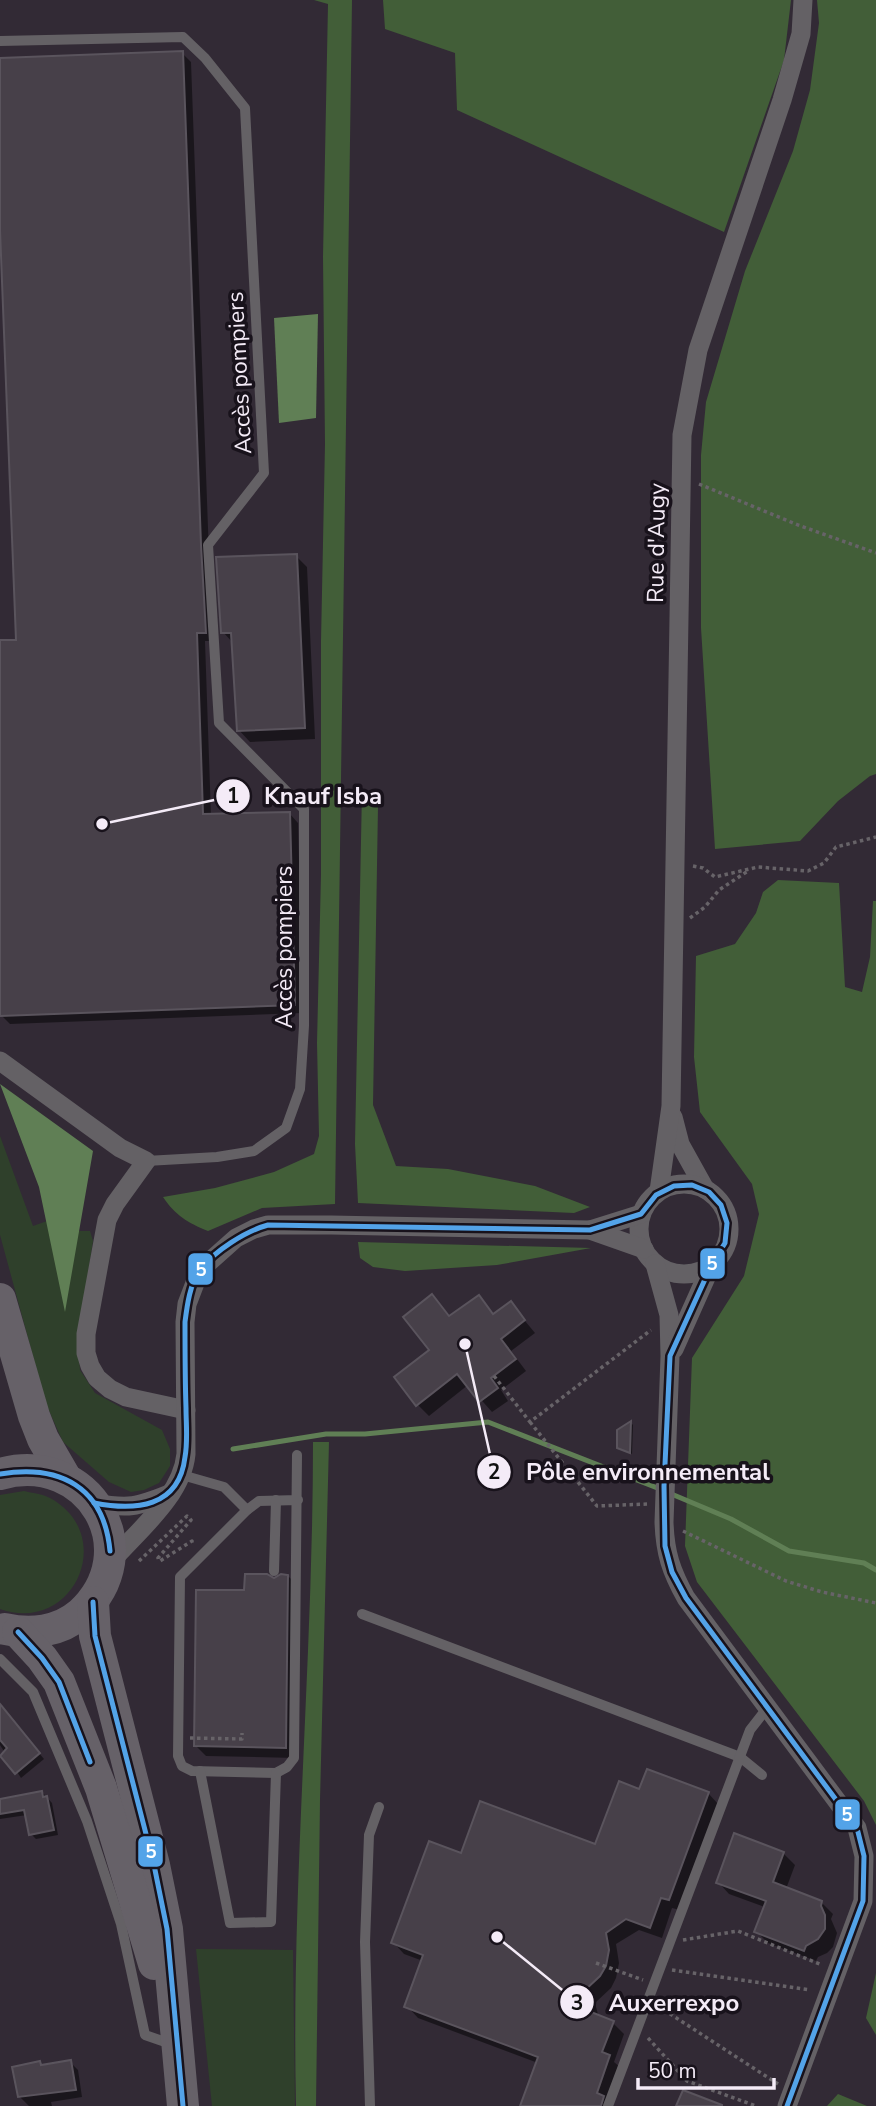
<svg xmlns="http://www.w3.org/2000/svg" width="876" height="2106" font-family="'Nunito Sans',sans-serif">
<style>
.green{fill:#2f402b}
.forest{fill:#425e38}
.water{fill:#607f55}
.shadow{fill:#0007}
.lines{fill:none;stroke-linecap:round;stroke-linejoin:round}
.stream{stroke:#607f55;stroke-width:5}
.building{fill:#474049;stroke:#5a545d;stroke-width:2}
.path{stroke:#676368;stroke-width:3.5;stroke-dasharray:3.5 3.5;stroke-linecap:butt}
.lane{stroke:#646165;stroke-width:10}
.street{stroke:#646165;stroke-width:19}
.primary{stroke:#666168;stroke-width:32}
.bus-1-casing{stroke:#18121b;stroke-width:10}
.bus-1{stroke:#53a3e8;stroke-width:5}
.labels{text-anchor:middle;stroke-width:7;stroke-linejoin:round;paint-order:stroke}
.street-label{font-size:23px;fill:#f4ebf7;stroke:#18121b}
.leader{fill:none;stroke:#f4ebf7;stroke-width:2.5}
.callout-dot{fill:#f4ebf7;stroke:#18121b;stroke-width:2.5}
.mark-label{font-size:21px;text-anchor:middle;font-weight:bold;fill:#111}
.callout-label{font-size:24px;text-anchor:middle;font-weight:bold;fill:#f4ebf7;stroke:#18121b;stroke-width:7;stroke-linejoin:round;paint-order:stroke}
.line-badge{stroke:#18121b;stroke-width:2.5}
.badge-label{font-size:19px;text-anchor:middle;font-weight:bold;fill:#fff}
</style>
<rect width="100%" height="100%" fill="#322a35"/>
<g class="green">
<polygon points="0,1136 33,1226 61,1216 63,1231 90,1231 93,1241 78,1340 80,1370 95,1393 162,1430 170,1449 170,1466 159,1483 144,1490 131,1492 109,1482 63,1442 46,1404 0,1235"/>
<path d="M24,1491C32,1493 43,1494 50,1498C118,1535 74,1635 0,1609V1495Z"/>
<polygon points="196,1949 293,1950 295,2106 212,2106"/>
</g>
<g class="forest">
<path d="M314,0H352L335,1204L262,1208L208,1231C188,1223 175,1215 163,1197L215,1188L274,1172L314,1154L319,1136L317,1043L321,874V641L325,444L323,257L328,4Z"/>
<polygon points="383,0 791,0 784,60 724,232 457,110 455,53 385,29"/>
<polygon points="817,0 876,0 876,774 870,776 838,801 800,841 715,849 701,628 701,455 706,402 745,271 793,151 810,90 819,23"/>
<polygon points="362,790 378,806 373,1105 396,1166 448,1169 535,1186 590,1207 574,1213 358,1203 355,1144"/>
<polygon points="778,880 839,883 845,987 862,992 870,957 873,901 876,901 876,1825 864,1801 697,1582 685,1546 692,1358 744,1276 759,1214 752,1184 700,1112 694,1057 696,956 735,944 756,913 763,892"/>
<polygon points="358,1242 591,1248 497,1265 405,1271 373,1267 360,1258"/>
<path d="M313,1442H329L320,1800L316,2106H296C291,1885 313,1664 313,1442Z"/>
<polygon points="876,1973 876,2035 866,2018"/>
<polygon points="838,2094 867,2106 827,2106"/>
</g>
<g class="water">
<polygon points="318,314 316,418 279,423 274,318"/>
<polygon points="0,1084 93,1151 65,1312 39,1187"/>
</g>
<g class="shadow">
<polygon points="182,53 191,62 209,555 214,641 205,641 211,816 290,814 298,823 303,1013 10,1024 1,1015 0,993 0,642 17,641 0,184 0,59"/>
<polygon points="296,556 307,567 315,739 250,742 237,728 233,643 223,632"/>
<polygon points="432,1296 451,1317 478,1297 495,1315 511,1304 535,1333 511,1351 526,1371 501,1390 508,1401 492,1412 468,1385 429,1416 417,1404 432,1350"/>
<polygon points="631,1423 633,1425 632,1454 619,1447 619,1431"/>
<polygon points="288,1576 299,1587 296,1758 206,1756 195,1745 245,1592"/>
<polygon points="0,1706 44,1759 21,1778 0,1745"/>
<polygon points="640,1791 708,1793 719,1805 680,1910 672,1908 662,1938 639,1930 616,1944 619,1963 616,1978 611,1988 595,2003 599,2018 613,2023 624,2034 614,2062 621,2068 612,2106 522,2106 538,2063 418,2018 407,2006 423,1961 404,1954 393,1942 462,1855 596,1847"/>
<polygon points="42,1792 52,1803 58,1835 36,1839 31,1834 27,1815 0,1819 0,1801"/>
<polygon points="783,1853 795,1865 786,1889 821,1902 833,1914 831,1919 837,1933 833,1947 827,1953 818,1957 816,1961 768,1943 756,1931 765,1907 729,1894 718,1882"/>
<polygon points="70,2062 78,2070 82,2097 51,2102 52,2106 29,2106 19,2096 40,2063 43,2066"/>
</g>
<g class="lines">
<g class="stream">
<polyline points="233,1449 326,1434 365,1434 488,1422 660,1489"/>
<polyline points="669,1493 731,1519 789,1551 864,1563 876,1570"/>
</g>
</g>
<g class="building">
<polygon points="183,51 201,545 206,633 197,633 203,814 290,812 295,1005 0,1016 0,640 16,640 0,230 0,58"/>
<polygon points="297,554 305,728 237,731 231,633 221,633 216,557"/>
<polygon points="432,1294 449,1316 479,1295 493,1314 511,1301 525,1320 501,1339 516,1359 491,1378 498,1388 479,1402 457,1374 416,1406 394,1377 429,1350 403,1317"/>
<polygon points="631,1421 630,1453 617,1448 617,1430"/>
<polygon points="245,1574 267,1574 274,1578 281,1574 288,1575 286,1748 194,1746 196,1590 244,1590"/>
<polygon points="0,1704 40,1753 15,1774 0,1756 7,1748 0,1740"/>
<polygon points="647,1769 709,1792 669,1900 661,1898 650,1928 626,1919 606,1933 609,1950 606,1966 600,1976 584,1991 591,2012 614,2021 602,2052 610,2055 597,2093 604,2096 601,2106 520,2106 538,2057 404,2007 423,1955 391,1943 429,1841 461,1853 480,1801 595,1844 619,1781 639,1789"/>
<polygon points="42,1791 43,1797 47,1796 54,1830 29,1835 24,1810 0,1814 0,1799"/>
<polygon points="734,1833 784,1852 773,1882 822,1901 821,1906 825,1915 825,1929 818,1939 806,1946 804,1951 754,1932 766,1901 716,1883"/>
<polygon points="71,2060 76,2090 18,2097 12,2067 40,2061 41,2065"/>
<polygon points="683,2090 722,2105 722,2106 676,2106"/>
</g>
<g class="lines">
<g class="path">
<polyline points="699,484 798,525 876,553"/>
<polyline points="693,866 703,868 715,877 758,867 808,871 824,863 836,847 876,837"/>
<polyline points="690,918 705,907 719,890 748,871"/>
<polyline points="494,1376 530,1422 651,1330"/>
<polyline points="530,1422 597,1506 648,1504"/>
<polyline points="683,1531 786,1581 822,1592 876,1603"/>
<polyline points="139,1561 187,1516 191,1520 158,1558 160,1561 192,1541 192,1546"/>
<polyline points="190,1738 242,1739 242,1733"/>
<polyline points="683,1940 738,1931 822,1965"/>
<polyline points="596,1963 643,1980"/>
<polyline points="672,1970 810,1990"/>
<polyline points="658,2006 778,2084"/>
<polyline points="648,2038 687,2081 756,2106"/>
</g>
<g class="lane">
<polyline points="0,41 183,37 205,58 245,108 264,473 208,545 219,723 304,809 304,1026 300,1089 286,1128 254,1151 217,1157 146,1161"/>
<polyline points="297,1455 294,1758 287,1767 276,1773 192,1771 182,1766 178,1756 180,1577 247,1510 259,1501 298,1500"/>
<polyline points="182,1475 224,1487 247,1510"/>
<polyline points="274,1571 276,1500"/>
<polyline points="362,1614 740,1757 762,1775"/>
<polyline points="0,1659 33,1692 87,1821 121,1924 145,2035 171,2044"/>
<polyline points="200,1771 230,1923 271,1922 276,1773"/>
<polyline points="370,2106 365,1942 369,1835 379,1807"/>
<polyline points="608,2106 750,1730 768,1707"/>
</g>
<g class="street">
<polyline points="0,1061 120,1148 146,1161 115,1204 107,1220 86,1334 86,1353 90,1366 97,1378 110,1389 126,1397 186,1410"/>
<polyline points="673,1117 680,1144 705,1189"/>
<circle cx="684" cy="1229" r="45"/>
<polyline points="659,1191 671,1106 682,435 698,350 782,100 801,34 803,0"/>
<polyline points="590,1230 641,1214"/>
<path d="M655,1264L669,1315L670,1356L664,1522C665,1553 671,1571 686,1598L857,1828L864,1856L863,1901L787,2106"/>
<polyline points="674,1349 712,1264"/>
<path d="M94,1503C129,1509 137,1507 169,1494"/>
<path d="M109,1564C136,1532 182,1497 186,1454L185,1322L187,1304L200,1270L236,1238L254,1229L268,1225H331L590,1230L644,1249"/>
</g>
<g class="primary">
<polyline points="0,1299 34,1416 43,1439 65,1477"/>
<path d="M0,1474C89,1449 149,1551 80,1614C59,1632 30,1635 5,1629"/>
<polyline points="93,1602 95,1636 154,1865 167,1929 183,2106"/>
<polyline points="18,1632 42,1658 59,1682 101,1788 154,1964"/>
</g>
<g class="bus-1-casing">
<g id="bus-1">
<path d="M0,1474C60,1464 104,1487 110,1551"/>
<path d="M94,1503C135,1511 179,1508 185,1457C188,1441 186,1424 186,1408C185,1380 185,1351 185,1322C187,1306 190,1283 200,1270C214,1251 246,1231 268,1225L590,1230L641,1214L656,1195L674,1186L692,1185L709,1192L721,1205L727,1223L725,1243L712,1264L670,1356L664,1486L665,1546L672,1572L686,1598L857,1828L864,1856L863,1901L787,2106"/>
<polyline points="93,1602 95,1636 154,1865 167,1929 183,2106"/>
<polyline points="18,1632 42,1658 59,1682 90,1762"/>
</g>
</g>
<use href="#bus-1" class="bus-1"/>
</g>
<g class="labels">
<g class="street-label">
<text transform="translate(239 373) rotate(-93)" y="8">Accès pompiers</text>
<text transform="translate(656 543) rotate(-89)" y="8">Rue d'Augy</text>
<text transform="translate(284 947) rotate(-90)" y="8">Accès pompiers</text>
</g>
</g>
<path class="leader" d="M102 824L233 796M465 1344L494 1472M497 1937L577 2002"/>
<g class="callout-dot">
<circle cx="102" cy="824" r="7"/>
<circle cx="465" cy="1344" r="7"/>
<circle cx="497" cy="1937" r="7"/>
<circle cx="233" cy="796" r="18"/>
<circle cx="494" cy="1472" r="18"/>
<circle cx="577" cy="2002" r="18"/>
</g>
<g class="mark-label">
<text x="233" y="803">1</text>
<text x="494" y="1479">2</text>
<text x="577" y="2010">3</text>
</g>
<g class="callout-label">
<text x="323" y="804">Knauf Isba</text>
<text x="648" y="1480">Pôle environnemental</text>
<text x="674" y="2011">Auxerrexpo</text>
</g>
<g class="line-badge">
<rect x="699" y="1247" width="27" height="33" rx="7" fill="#53a3e8"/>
<rect x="187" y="1252" width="27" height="34" rx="7" fill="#53a3e8"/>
<rect x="834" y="1798" width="27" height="33" rx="7" fill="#53a3e8"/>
<rect x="137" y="1835" width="27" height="33" rx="7" fill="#53a3e8"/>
</g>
<g class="badge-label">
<text x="712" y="1270">5</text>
<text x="201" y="1276">5</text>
<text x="847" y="1821">5</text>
<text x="151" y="1858">5</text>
</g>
<path d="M638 2078v10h136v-10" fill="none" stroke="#f4ebf7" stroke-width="3.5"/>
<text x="648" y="2078" font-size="21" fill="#f4ebf7" stroke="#18121b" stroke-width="5" paint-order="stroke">50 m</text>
</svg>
